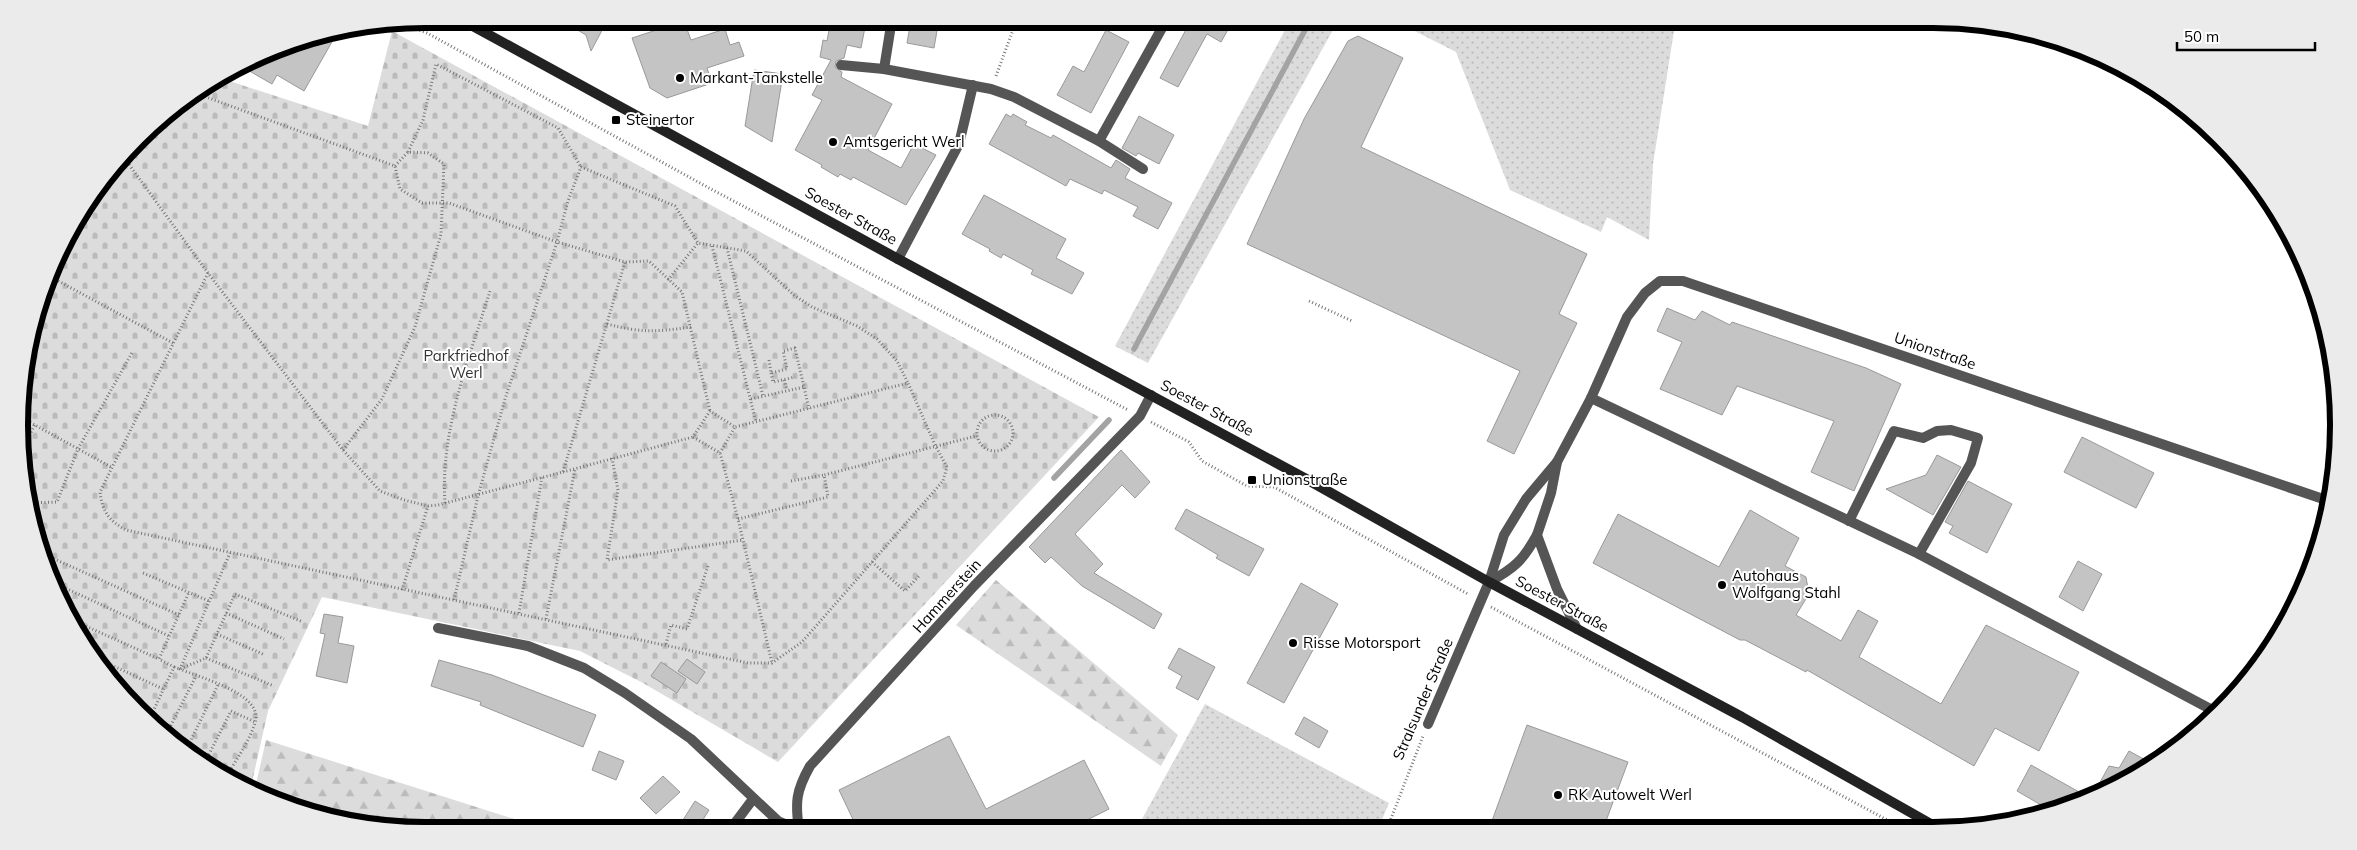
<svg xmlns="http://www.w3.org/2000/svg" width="2357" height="850" font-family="Mulish,sans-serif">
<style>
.grass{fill:url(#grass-dots)}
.forest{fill:url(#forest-firs)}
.cemetery{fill:url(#cemetery-stones)}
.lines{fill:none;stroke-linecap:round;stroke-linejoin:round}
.stream{stroke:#a3a3a3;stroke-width:5.5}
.building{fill:#c4c4c4;stroke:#999}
.path{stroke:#777;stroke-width:3;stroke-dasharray:1 2.5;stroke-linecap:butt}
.lane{stroke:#555;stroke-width:10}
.street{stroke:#555;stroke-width:10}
.secondary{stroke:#222;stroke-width:10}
.poi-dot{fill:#000;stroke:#fff;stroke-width:2}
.labels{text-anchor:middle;stroke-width:4;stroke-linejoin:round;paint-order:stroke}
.poi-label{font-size:15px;fill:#000;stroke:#fff;text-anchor:start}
.street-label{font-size:15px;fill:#000;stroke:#fff}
.park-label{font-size:15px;fill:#333;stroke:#fff}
.rim{fill:none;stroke:#000;stroke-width:6}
</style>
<defs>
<pattern id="grass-dots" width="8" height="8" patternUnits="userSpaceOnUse" patternTransform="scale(1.25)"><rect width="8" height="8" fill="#dcdcdc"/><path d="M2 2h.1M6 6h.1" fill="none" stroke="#bbb" stroke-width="1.8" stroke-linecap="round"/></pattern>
<pattern id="forest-firs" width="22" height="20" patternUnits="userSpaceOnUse" patternTransform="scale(1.25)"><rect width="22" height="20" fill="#dcdcdc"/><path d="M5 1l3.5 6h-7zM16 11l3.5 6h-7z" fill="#bbb"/></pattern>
<pattern id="cemetery-stones" width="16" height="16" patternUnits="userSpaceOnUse" patternTransform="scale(1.25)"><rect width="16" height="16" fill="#dcdcdc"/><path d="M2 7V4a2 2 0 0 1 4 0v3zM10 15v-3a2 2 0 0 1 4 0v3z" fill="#bbb"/></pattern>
</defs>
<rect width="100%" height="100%" fill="#fff"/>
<g class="grass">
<polygon points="1291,19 1339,19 1148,363 1115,346"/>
<polygon points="1391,19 1678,19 1674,31 1653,164 1649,240 1607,217 1601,232 1510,190 1456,52"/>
<polygon points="1205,704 1389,803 1378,829 1136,830"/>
</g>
<g class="forest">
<polygon points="996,580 1178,735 1161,766 956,625"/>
<polygon points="266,740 552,831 425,831 320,817 254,793"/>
</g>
<polygon class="cemetery" points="392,31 1099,417 778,762 643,683 580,651 322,597 268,711 250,791 178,747 87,650 50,580 27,505 22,372 40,294 73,222 157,119 217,77 368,126"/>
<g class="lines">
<g class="stream">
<polyline points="1134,349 1311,19"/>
<polyline points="1054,478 1109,420"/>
</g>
</g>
<g class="building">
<polygon points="559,19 608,19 591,51 586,35"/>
<polygon points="831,19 866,22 861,48 847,45 844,58 836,61 835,67 842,72 841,77 892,104 868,150 901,168 914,144 936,155 906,205 853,177 851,180 840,174 838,177 821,167 822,165 795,150 822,100 812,95 831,60 820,57 823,40 827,41"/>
<polygon points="1179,19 1234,19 1221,42 1207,34 1178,87 1160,78 1189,24"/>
<polygon points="911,20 938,25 934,48 907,43"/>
<polygon points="684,21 691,40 725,29 730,45 739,42 744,56 707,68 712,83 667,98 650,88 632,38"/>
<polygon points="1106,30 1129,42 1091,113 1057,95 1073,66 1084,72"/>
<polygon points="337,33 304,91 277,75 272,84 239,65 294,40"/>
<polygon points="1358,36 1403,58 1361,147 1587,254 1559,314 1577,323 1514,454 1487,441 1520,371 1247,244 1304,119 1348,41"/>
<polygon points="754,70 783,74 772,142 745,126"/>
<polygon points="1006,114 1011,117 1013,114 1027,122 1025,125 1051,138 1053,135 1111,168 1116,160 1130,169 1125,178 1172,203 1158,229 1133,216 1138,207 1104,190 1102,194 1070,179 1066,186 989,144"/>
<polygon points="1139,116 1174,135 1159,164 1138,153 1136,156 1122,148"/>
<polygon points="984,195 1066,239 1056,258 1084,273 1072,294 1031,274 1033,270 1003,254 1001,258 989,251 990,249 962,234"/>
<polygon points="1667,308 1695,320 1702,311 1730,325 1732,322 1866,368 1901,384 1854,491 1811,472 1834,421 1737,386 1722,415 1660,389 1682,342 1657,331"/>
<polygon points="2082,437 2154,473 2136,508 2064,472"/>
<polygon points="1121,450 1150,482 1135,498 1122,485 1075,534 1103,564 1094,573 1162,614 1154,629 1082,586 1051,557 1045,563 1029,547"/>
<polygon points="1937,455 1961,467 1933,515 1886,489 1926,475"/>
<polygon points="1968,481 2012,504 1987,553 1949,533 1953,526 1945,522"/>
<polygon points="1186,509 1264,549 1249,576 1216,558 1218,555 1175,529"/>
<polygon points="1750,510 1799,538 1785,566 1806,577 1809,594 1796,615 1841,641 1858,610 1878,621 1859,657 1941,704 1986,625 2079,672 2039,751 1995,728 1974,766 1807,670 1806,672 1745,640 1740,640 1593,563 1618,514 1719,567"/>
<polygon points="2078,561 2102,574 2083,611 2059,597"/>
<polygon points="1301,583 1338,604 1284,703 1247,683"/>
<polygon points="324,614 343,617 338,643 354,646 347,683 316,676 325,634 320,633"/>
<polygon points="1179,648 1215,667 1198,700 1176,688 1182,676 1168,668"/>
<polygon points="687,659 705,672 697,684 678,671"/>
<polygon points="439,660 492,675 596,715 583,747 480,705 481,702 431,686"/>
<polygon points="661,662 686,679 677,693 651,676"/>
<polygon points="1304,717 1328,731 1319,748 1295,734"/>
<polygon points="1527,725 1628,762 1603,829 1489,829"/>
<polygon points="949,736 986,809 1084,760 1109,809 1067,830 858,830 839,790"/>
<polygon points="599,751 624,761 616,780 592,770"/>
<polygon points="2129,751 2151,763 2111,789 2093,795 2109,766 2119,768"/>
<polygon points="2031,765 2088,797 2048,809 2017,791"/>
<polygon points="663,776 680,792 656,814 640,798"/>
<polygon points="695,801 709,810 696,831 676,831"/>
</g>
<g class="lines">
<g class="path">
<polyline points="400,23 427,33 709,188 1128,410"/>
<polyline points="996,76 1017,19"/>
<polyline points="195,93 395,166 400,189 422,203 449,203 557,242 625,262 649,261 682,292 710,411"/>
<polyline points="408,152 423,120 436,64 558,128 581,167"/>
<polyline points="125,159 208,273 343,450 380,491 404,500 428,506 438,505 563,472 625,262"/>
<polyline points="712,246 756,422"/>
<polyline points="727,248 763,396"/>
<path d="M208,273L100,492C102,511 109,521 126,530L748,663H772L802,642L943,481L947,467L935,445L908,383L735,427"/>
<polyline points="49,276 173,343"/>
<polyline points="668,280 698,243 746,251 794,295 812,307 857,326 877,339 897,361 908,383"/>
<polyline points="1309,301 1352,321"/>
<path d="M607,324C642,333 656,332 691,327"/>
<polyline points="769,360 771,373 787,369 783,351 795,348 809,409"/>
<polyline points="771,373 773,382 795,377"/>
<polyline points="784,380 787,390"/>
<polyline points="751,399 804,387"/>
<circle cx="995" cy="433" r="18"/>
<polyline points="24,419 111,467"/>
<polyline points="1151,422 1189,442 1202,461 1247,486 1274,487 1468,594"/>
<polyline points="25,445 35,424"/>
<polyline points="343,450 382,399 415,327 441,234 444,164 428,153 408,152 395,166"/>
<polyline points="720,453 735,427 710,411 693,437 720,453 738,519 772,663"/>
<polyline points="612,458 618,490 607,560 743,540"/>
<polyline points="563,472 693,437"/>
<polyline points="791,481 824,475"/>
<polyline points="27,503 57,502 78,449 133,351"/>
<path d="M445,503C440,431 469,359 490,291"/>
<polyline points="738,519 828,497 824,475 976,436"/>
<polyline points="41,553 179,615"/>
<polyline points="872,562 905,591 919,576"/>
<polyline points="143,573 209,601"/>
<polyline points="50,581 169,636"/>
<polyline points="402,590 428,506"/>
<polyline points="454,600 478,496 505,399 557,242 568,201 581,167 675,206 698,243"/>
<polyline points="1491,607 1902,828"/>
<polyline points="226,613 284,639"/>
<polyline points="519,613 542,477"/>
<polyline points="70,619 159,659 189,592"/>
<polyline points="546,619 575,469"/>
<polyline points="217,634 265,655"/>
<polyline points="666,644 671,625 687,629 708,566"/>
<polyline points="92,656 163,689"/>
<polyline points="206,658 274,686"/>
<polyline points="174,667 180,669 206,658 235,594 303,622"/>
<polyline points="135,702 153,711"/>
<polyline points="150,718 174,667 159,659"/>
<polyline points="166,735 196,676"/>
<polyline points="185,752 218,685"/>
<polyline points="204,764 231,711 255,722"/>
<path d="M226,777C236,760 249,742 255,723C265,694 200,678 180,669L230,553"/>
<polyline points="1387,829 1423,736"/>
</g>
<g class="lane">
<polyline points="1849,521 1894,431 1923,438 1937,431 1951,430 1978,438 1971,463 1919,554"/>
<polyline points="729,831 753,799"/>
</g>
<g class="street">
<polyline points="841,65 884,69 991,89 1014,97 1099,141 1143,169"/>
<polyline points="884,69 892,19"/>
<polyline points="1099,141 1167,19"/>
<polyline points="898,259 959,144 973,85"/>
<polyline points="1591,398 1919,554 2216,712"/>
<polyline points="1557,462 1551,493 1537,535 1557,589 1577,629"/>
<path d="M1489,582C1515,568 1523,560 1537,535"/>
<polyline points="438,628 528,646 584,668 625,693 691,739 778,821 799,830"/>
<polyline points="1428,724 1489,582 1504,535 1526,499 1557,462 1591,398 1627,317 1645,293 1660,281 1683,281 2329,501"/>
<path d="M799,830C795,802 796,791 810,766L974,586L1140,416L1151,395"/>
</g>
<polyline class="secondary" points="460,19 898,259 1308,480 1489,582 1742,717 1938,828"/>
</g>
<g class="poi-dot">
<circle cx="680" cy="78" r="5"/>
<rect x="611" y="115" width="10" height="10" rx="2.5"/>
<circle cx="833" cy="142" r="5"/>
<rect x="1247" y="475" width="10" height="10" rx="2.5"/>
<circle cx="1722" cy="585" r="5"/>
<circle cx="1293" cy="643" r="5"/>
<circle cx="1558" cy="795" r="5"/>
</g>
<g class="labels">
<g class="poi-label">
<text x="690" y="83">Markant-Tankstelle</text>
<text x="626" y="125">Steinertor</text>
<text x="843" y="147">Amtsgericht Werl</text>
<text x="1262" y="485">Unionstraße</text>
<text x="1732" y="581">Autohaus<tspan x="1732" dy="17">Wolfgang Stahl</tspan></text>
<text x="1303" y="648">Risse Motorsport</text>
<text x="1568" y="800">RK Autowelt Werl</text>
</g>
<g class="street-label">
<text transform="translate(851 216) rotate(29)" y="5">Soester Straße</text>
<text transform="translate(1935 351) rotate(19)" y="5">Unionstraße</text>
<text transform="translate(1207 408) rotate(28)" y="5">Soester Straße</text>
<text transform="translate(947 596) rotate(-48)" y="5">Hammerstein</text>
<text transform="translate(1562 604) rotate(28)" y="5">Soester Straße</text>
<text transform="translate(1423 699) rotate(-67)" y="5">Stralsunder Straße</text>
</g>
<g class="park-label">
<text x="466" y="361">Parkfriedhof<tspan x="466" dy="17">Werl</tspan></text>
</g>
</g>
<path d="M0 0H2357V850H0ZM425 28H1933A397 397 0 0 1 2330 425V425A397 397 0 0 1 1933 822H425A397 397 0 0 1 28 425V425A397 397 0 0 1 425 28Z" fill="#ebebeb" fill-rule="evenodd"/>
<path class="rim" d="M425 28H1933A397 397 0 0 1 2330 425V425A397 397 0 0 1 1933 822H425A397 397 0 0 1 28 425V425A397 397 0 0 1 425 28Z"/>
<path d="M2177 42v8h138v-8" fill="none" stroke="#000000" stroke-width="2.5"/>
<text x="2184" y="42" font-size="15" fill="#000000" stroke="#ffffff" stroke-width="4" paint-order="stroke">50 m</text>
</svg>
